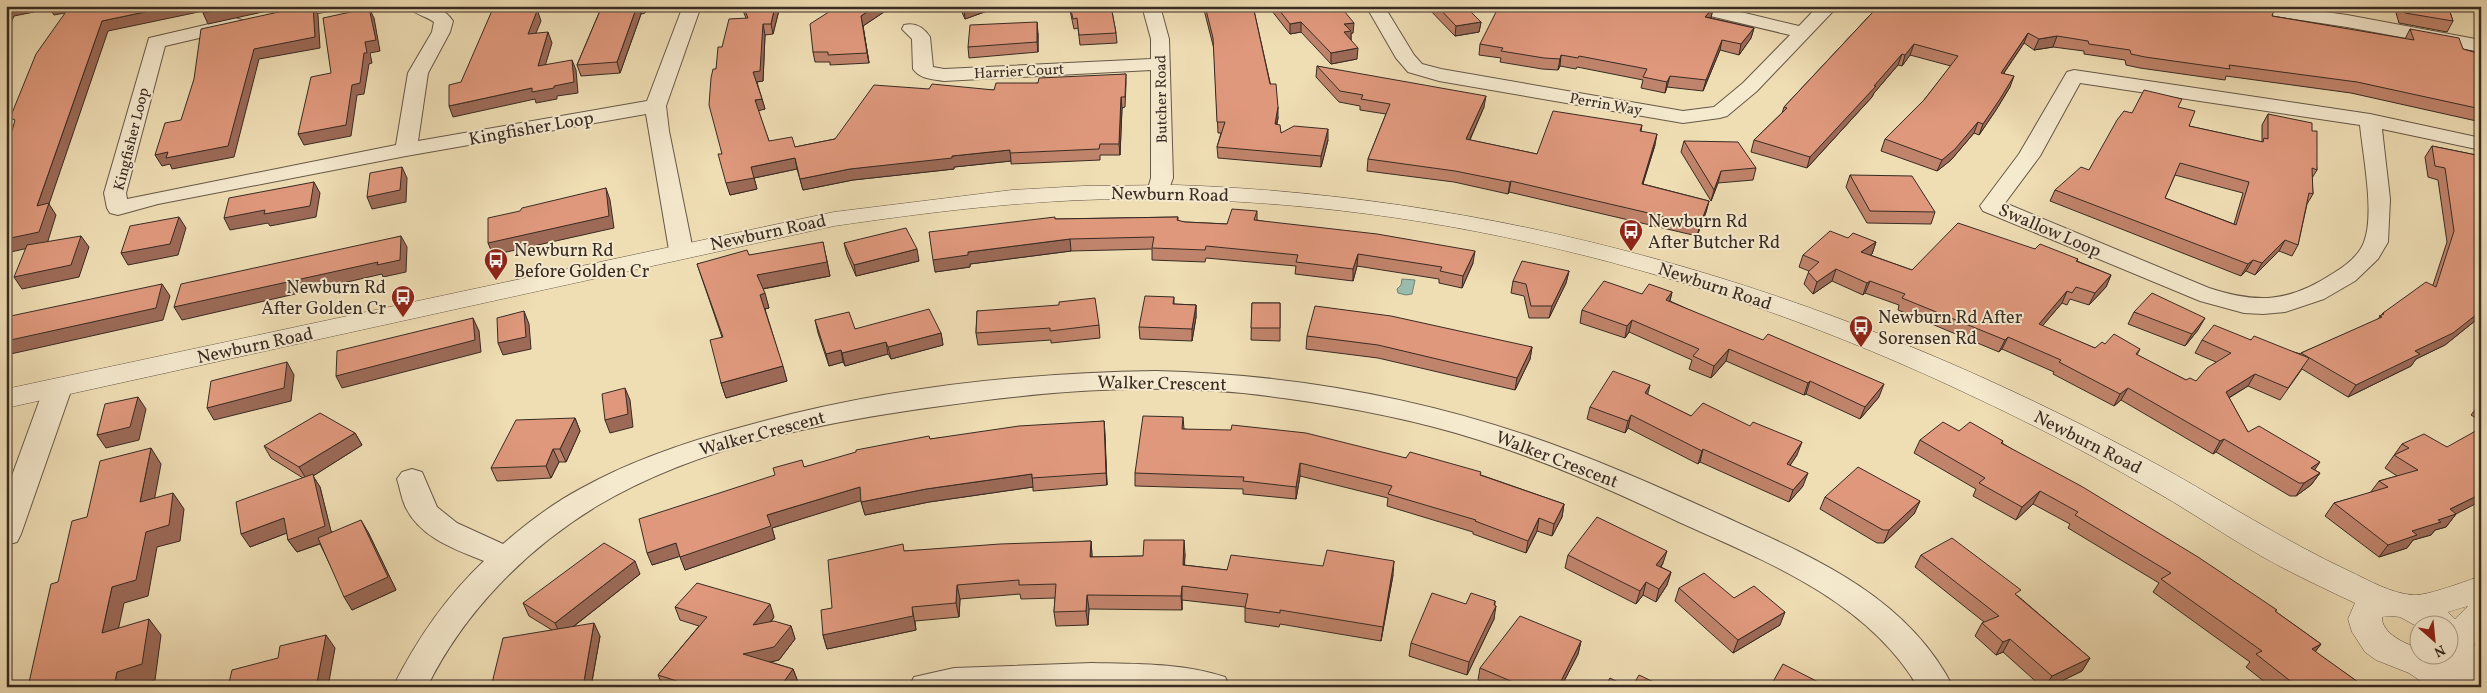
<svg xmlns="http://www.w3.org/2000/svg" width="2487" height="693" font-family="Vollkorn,serif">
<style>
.water{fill:#9abcac;stroke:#738275}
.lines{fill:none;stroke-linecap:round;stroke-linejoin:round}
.minor-casing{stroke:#665847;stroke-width:2}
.tertiary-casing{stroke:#665847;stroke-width:1}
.minor{fill:#f5e9ce;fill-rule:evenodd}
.tertiary{fill:#f5e9ce;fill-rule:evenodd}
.wall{fill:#c0836b;stroke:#382b23;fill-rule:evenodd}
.shaded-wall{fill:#9c6a57;stroke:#382b23}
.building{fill:#df987c;stroke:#382b23;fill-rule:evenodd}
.labels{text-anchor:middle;stroke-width:4;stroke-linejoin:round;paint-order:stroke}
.far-street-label{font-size:15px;fill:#382b23;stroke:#f5e9ce}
.street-label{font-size:18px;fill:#382b23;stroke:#f5e9ce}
.poi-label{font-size:18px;fill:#382b23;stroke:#f5e9ce;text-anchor:start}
</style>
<rect width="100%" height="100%" fill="#efddb4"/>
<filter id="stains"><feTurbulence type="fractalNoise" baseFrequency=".004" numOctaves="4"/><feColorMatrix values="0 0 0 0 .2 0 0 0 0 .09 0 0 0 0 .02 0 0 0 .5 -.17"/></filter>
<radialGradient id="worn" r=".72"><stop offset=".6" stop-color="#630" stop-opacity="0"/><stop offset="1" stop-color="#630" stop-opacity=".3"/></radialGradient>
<polygon class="water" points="1402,279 1415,280 1412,294 1406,295 1398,293 1397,289 1401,285"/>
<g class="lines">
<g class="minor-casing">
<g id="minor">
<polygon points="298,6 336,6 333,10 281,21 274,19 272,15 274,11"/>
<path d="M407,6C425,6 442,4 453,21L450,32L428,73L418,141L647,101L683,6H701L666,106L669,131L693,250L689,255L681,257L673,255L669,250L646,114L406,156L158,204L118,215L110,213L107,208L104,193L149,38L235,18L242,20L244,24L242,28L165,46L126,193L127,199L396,145L408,73L432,32L434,22C426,16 413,14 407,6Z"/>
<path d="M1142,6H1160L1169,39L1173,178L1166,197L1158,199L1150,197L1147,192L1151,178V70L944,81C932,79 920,79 913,69L912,39L902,29L904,25C916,22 924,28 930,37L933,67L944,69L1151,59V39Z"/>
<polygon points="1366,6 1384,6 1414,55 1422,64 1441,69 1683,111 1714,107 1743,83 1790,35 1685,10 1682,6 1716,6 1799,26 1818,6 1838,6 1757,91 1727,116 1720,118 1683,123 1439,81 1408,72 1396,58"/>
<polygon points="2233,6 2282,6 2347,15 2481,40 2481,52 2347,27 2242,11 2236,10"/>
<path d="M2074,70L2370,114L2481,138V150L2382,129L2390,199L2388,242L2378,259L2355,281L2324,299L2285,312L2263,314L2244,313L2200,301L1983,211L1980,206L2019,154L2067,72ZM2080,83L2360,125C2363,156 2375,214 2364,242C2359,256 2344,267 2332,274C2289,302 2257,304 2209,288L2005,203L2040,156Z"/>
<path d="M1156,371C1282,374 1407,395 1526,435C1594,458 1659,487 1723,516C1811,556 1907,596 1953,687H1918C1867,601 1768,562 1681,523C1615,492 1549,462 1479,440C1416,420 1349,407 1283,398C1169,381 1054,390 941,406C824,422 700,445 597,506C526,549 464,612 427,687H393C417,639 445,598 484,561C454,549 419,537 405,506C401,497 400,488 397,479L402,472L412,469L422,472L437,507L457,523L503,544C527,523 552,504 580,489C630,461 686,442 742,427C876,389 1017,373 1156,371Z"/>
<polygon points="58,379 68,382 72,388 21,534 17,542 6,545 6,492 44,388 48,382"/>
<path d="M1092,663C1136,664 1183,663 1225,677L1230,687H909L914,677L954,668Z"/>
</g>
</g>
<g class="tertiary-casing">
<path id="tertiary" d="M1176,185C1526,197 1853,298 2160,466C2223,501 2283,540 2349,571C2368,580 2392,594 2414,595C2427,596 2466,581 2481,576V637L2474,644L2476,651L2481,655V687H2429L2409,673L2376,660L2365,652L2352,632L2348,619L2355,603C2323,588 2291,573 2261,556C2221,533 2184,507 2144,485C2088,453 2030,423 1972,396C1708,270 1417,196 1123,199C1026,200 930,212 834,226L6,408V389L834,212L1012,190L1084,186ZM2468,606L2455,619L2448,612ZM2391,616L2400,617L2420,628V626H2450V656H2420V648C2406,645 2381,633 2382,617Z"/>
</g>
<use href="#minor" class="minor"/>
<use href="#tertiary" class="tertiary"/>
</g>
<g class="wall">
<polygon points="602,6 647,6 645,13 641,14 620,73 581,76 577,65"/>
<polygon points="741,6 780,6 773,34 765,35 763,81 757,82 765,109 758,110 769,141 795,147 835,139 929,89 994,90 1038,83 1126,74 1126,84 1125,107 1122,108 1120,155 1100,155 1100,160 1011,164 1011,161 954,167 954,169 853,180 803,190 797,169 754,178 757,189 730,195 722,154 716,69 722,47 746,18"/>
<polygon points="838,6 893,6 863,26 869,63 830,65 830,62 815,62 813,52"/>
<polygon points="944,6 1001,6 965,19 960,8"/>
<polygon points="1069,6 1111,6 1116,33 1117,43 1080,45 1078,28 1074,29"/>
<polygon points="1203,6 1253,6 1278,118 1277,124 1281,133 1328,140 1321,167 1218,158 1217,147 1221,133 1218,133 1214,49"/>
<polygon points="1268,6 1340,6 1353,33 1351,33 1351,40 1357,59 1331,64 1301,32 1290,34"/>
<polygon points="1426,6 1465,6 1481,22 1479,32 1455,36"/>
<polygon points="2394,6 2448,6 2453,21 2447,32 2399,23"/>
<polygon points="1618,8 1713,8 1711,18 1754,28 1751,38 1739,55 1720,50 1703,91 1667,87 1665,93 1641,88 1643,80 1577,67 1576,69 1560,66 1558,70 1542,69 1500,62 1501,58 1479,55 1480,44"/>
<polygon points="1872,13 2272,16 2405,39 2410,29 2463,49 2481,54 2481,122 2351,93 2226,76 2225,80 2140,68 2126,65 2125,60 2084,54 2084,51 2053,47 2034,50 2024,43 2004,73 2010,87 1996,110 1979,135 1974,133 1951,160 1937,171 1881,151 1885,139 1924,100 1951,66 1910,55 1902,66 1898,65 1874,93 1872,97 1807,168 1751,152 1754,140 1782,113 1784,107"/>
<polygon points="1038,33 1038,52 969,58 968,47"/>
<polygon points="1317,66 1484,107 1470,140 1537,154 1642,125 1641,131 1655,145 1643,184 1709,201 1706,212 1697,236 1509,192 1508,194 1454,182 1367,171 1368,159 1386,114 1360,110 1360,106 1339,102 1316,77"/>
<path d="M2178,107L2189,126L2262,142V125L2268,114L2312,131L2317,170L2312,178L2313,194L2307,204L2298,245L2292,256L2279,251L2255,275L2246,271L2241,276L2050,201L2055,190L2089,170L2132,113ZM2175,175L2243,193L2234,224L2165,198Z"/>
<polygon points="1684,141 1756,168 1753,180 1718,183 1711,201 1681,152"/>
<polygon points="2432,146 2481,156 2481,316 2445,345 2416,359 2411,366 2348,397 2302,369 2280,400 2248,386 2229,398 2248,432 2320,473 2311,485 2296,496 2290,496 2216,452 2213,454 2121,400 2114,406 2053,374 2054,372 2002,349 1999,352 1898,310 1899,305 1865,293 1863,295 1832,281 1813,294 1804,284 1809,271 1799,267 1803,255 1848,238 1876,242 1872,254 1870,255 1912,270 2035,249 2078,259 2077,261 2111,275 2106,287 2089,305 2070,299 2067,305 2062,303 2042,326 2095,348 2105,344 2140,349 2137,355 2186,380 2196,381 2216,362 2195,353 2202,340 2251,340 2301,354 2301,353 2377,320 2383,313 2433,285 2447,242 2438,180 2428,177 2425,157"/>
<polygon points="1850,175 1935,212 1931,224 1867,223 1846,187"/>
<polygon points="1257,211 1257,220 1473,263 1462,288 1439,283 1439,279 1357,266 1353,281 1295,274 1296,266 1206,258 1205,262 1152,260 1152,249 1071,251 970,264 970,267 935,272 1055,219 1178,217 1178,221 1185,222 1227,224"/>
<polygon points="844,243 919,261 856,276 847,255"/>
<polygon points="749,255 826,256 830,276 763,289 769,308 765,309 787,381 726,398 721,383 722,337 697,264"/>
<polygon points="1569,271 1566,283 1549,318 1529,318 1524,296 1511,293 1513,281"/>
<polygon points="1672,292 1670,301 1879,397 1860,419 1806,394 1804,395 1726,361 1711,378 1689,369 1692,360 1629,332 1625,338 1580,323 1582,310 1642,294"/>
<polygon points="1174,297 1174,304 1196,305 1196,317 1192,341 1140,339 1139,327"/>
<polygon points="1252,303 1280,303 1280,341 1251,340"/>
<polygon points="977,311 1099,325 1100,338 1051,343 1051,340 978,345 976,333"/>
<polygon points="2134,312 2198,330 2185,346 2128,324"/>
<polygon points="815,320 855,329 941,333 943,345 891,359 888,354 845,366 843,362 829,366 818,333"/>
<polygon points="1307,336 1532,347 1530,359 1515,390 1378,358 1306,349"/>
<polygon points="1648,395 1691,416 1797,455 1790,465 1803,486 1789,502 1700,462 1698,464 1628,428 1625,433 1587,419 1590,407"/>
<polygon points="2481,402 2481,421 2471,415"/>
<polygon points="1183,417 1184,429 1406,458 1481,475 1564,504 1562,517 1552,536 1537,531 1526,553 1473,534 1473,532 1387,506 1388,498 1300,476 1296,499 1243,494 1243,489 1135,486 1135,473"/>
<polygon points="575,418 580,431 566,462 559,462 551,478 497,481 491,468"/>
<polygon points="1104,421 1107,485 1033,491 1033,487 929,502 865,515 861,500 772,528 775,539 685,570 680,556 652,565 804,467 930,439"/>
<polygon points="1959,431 2003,441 2002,443 2276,612 2321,644 2315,652 2365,687 2271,687 2246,667 2250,662 2153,592 2159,583 2068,528 2070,524 2033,504 2016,520 1973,496 1976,489 1914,453 1920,440"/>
<polygon points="355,433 362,445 313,476 320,487 331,532 368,532 396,590 352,610 320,544 297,552 288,540 287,533 250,547 303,478 271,458 264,446"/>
<polygon points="2402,444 2447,447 2456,514 2446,527 2435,530 2431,535 2413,540 2407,548 2379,557 2325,516 2334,503 2370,493 2379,481 2397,476 2385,468"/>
<polygon points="1825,497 1920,501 1914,514 1884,543 1877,543 1820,509"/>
<polygon points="1091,541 1092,557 1143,556 1185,554 1184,565 1227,570 1393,575 1381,641 1280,624 1279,627 1245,622 1245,607 1182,600 1182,610 1089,609 1088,625 1056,626 1054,612 1055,598 1021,599 1020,594 960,599 959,617 915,621 916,630 827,649 823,635 832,608 905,551"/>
<polygon points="1568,555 1663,563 1661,567 1671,572 1667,585 1656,602 1643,595 1636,604 1565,568"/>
<polygon points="1921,555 2018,596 2090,658 2082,671 2049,687 2042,687 2003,652 1996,655 1975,636 1982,623 1984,622 1915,567"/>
<polygon points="640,574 573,627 600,636 591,687 491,687 552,630 529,616 523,603"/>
<polygon points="1679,588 1734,598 1780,625 1733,653 1675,601"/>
<polygon points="1495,601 1494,619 1467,675 1409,656 1411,643 1466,604"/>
<polygon points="675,607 774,617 771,622 791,626 795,639 779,660 770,662 793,669 798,682 794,687 663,687 658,675 699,626 680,620"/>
<polygon points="1581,641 1578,654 1561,687 1493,687 1478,680 1480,668"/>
</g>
<g class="shaded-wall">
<polygon points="8,6 33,6 34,12 14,16 6,34 6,9"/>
<polygon points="48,6 79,6 81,10 54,15"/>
<polygon points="173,6 208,6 208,10 108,31 49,204 56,215 47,244 6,253 6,239 37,206 102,21"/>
<polygon points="236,6 290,6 208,24 203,13"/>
<polygon points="313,6 318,15 320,48 259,59 234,157 172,169 170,164 162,166 155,155 254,49"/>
<polygon points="532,6 540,6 538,12 541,21 531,45 528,34 530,12"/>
<polygon points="637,6 639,6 641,14 620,73 617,62"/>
<polygon points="643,6 647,6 645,13"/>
<polygon points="775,6 780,6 773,34 771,24"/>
<polygon points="876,6 893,6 863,26 869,63 861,16"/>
<polygon points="972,6 1001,6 965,19 964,9"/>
<polygon points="369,8 374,18 380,51 370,53 372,63 369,64 364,94 357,95 351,136 304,145 298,134 352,85 365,42"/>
<polygon points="1713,8 1711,18 1705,17"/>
<polygon points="1037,22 1038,33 1038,52 1037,42"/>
<polygon points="1301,22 1301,32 1290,34 1290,24"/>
<polygon points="1481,22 1479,32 1455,36 1456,26"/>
<polygon points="1354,23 1353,33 1351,33 1351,41 1343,43 1344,24"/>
<polygon points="763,24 765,35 763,81 756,82 753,72"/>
<polygon points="1754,28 1751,38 1739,55 1741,44"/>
<polygon points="548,32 552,43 542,76 538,66"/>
<polygon points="2028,33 2024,43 1997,83 2001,73"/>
<polygon points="2057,36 2053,47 2034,50 2039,39"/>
<polygon points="1722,40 1720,50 1703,91 1706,80"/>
<polygon points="1914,44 1910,55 1902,66 1905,55"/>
<polygon points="1358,48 1357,59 1331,64 1331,53"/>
<polygon points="1902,54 1898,65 1874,93 1872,97 1807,168 1810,157"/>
<polygon points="1561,55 1560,66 1558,70 1560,59"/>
<polygon points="572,60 576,70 578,93 557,96 557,99 536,103 535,99 453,117 449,106 532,88 554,86"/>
<polygon points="1670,76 1667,87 1665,93 1667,82"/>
<polygon points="2014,76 2010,87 1996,110 1979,135 1983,124"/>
<polygon points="1486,96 1484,107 1465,150 1466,139"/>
<polygon points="1121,97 1122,108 1120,155 1119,144"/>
<polygon points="762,99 765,109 758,111 755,100"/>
<polygon points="1278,107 1278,118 1274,135 1275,124"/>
<polygon points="1978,122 1974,133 1951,160 1937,171 1942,160"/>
<polygon points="1328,129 1328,140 1321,167 1321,156"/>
<polygon points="1657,134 1655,145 1639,195 1642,184"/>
<polygon points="1010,150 1011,161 954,167 954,169 853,180 803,190 800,179 850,169 952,156"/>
<polygon points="795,158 797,169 754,178 757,189 730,195 726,183 751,167"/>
<polygon points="402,167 407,178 406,202 372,209 367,197"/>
<polygon points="1721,171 1718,183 1711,201 1714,190"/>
<polygon points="1511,181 1509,192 1508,194 1510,182"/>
<polygon points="314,182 320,193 316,217 270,226 268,223 230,230 224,218"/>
<polygon points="606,188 610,200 614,228 493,255 488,243"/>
<polygon points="1709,201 1706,212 1697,236 1700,225"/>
<polygon points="179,217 186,228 178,255 128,265 121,253"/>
<polygon points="81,236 89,247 79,277 22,289 14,277"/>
<polygon points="401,236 407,247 406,272 383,277 382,274 182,320 174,307"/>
<polygon points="1070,239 1071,251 970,264 970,267 935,272 933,260 968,252"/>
<polygon points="2285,240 2279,251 2255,275 2262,263"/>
<polygon points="823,242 830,276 761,289 757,275"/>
<polygon points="1876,242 1872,254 1857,264 1861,252"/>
<polygon points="917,249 919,261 856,276 854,265"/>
<polygon points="1475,251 1473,263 1462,288 1463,276"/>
<polygon points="1358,254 1357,266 1353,281 1353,269"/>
<polygon points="2253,260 2246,271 2241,276 2248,264"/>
<polygon points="1836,269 1832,281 1813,294 1817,282"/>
<polygon points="1569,271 1566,283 1549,318 1552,306"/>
<polygon points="2111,275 2106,287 2089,305 2095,293"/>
<polygon points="1870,281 1865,293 1863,295 1867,283"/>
<polygon points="162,284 170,296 163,320 6,355 6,341"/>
<polygon points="2067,291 2062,303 2033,337 2039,324"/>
<polygon points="1672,292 1669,304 1666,300"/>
<polygon points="765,293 769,308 764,309 760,295"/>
<polygon points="1196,305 1196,317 1192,341 1192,329"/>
<polygon points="524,311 529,324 531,349 503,355 498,343"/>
<polygon points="2481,311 2481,316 2445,345 2416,359 2411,366 2348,397 2356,385 2415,351"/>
<polygon points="473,318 479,331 481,352 342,388 336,376"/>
<polygon points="2205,318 2198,330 2185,346 2192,334"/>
<polygon points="1632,320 1629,332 1625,338 1627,326"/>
<polygon points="941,333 943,345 891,359 888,347"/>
<polygon points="2008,337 2002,349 1999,352 2005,340"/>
<polygon points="886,342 888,354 845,366 842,353"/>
<polygon points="1532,347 1530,359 1515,390 1517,378"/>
<polygon points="1729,349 1726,361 1711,378 1714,366"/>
<polygon points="841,350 843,362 829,366 826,354"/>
<polygon points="287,362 294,375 291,401 214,420 207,408"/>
<polygon points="783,366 787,381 726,398 721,383"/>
<polygon points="2255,374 2248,386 2218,404 2226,392"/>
<polygon points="1810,381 1806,394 1804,395 1808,383"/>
<polygon points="1884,384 1879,397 1860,419 1865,407"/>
<polygon points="1650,385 1647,397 1645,393"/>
<polygon points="625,388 630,400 633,427 610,433 605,420"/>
<polygon points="2128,388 2121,400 2114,406 2120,394"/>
<polygon points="138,397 146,409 139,440 106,448 97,435"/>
<polygon points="1631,415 1628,428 1625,433 1628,421"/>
<polygon points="575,418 580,431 566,462 560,449"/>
<polygon points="1104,421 1105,433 1107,485 1106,473"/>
<polygon points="355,433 362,445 313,476 320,487 333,539 297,552 288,540 307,480 299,467"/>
<polygon points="2224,439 2216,452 2213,454 2220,441"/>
<polygon points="1802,442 1797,455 1783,476 1787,464"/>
<polygon points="151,448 161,464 151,518 140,502"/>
<polygon points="553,449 559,462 551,478 546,466"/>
<polygon points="1703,449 1700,462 1698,464 1702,451"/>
<polygon points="2320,462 2312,474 2311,468"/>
<polygon points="1300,463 1300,476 1296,499 1296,487"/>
<polygon points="1808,473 1803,486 1789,502 1793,490"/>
<polygon points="2320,473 2311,485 2296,496 2304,483"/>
<polygon points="1032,474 1033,487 929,502 865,515 861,502 926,489"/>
<polygon points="860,487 863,500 772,528 775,539 685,570 680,557 767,515"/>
<polygon points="2040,491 2033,504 2016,520 2022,507"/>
<polygon points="173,493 184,509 180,541 157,547 148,596 124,603 114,649 102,633 112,587 146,532"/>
<polygon points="2481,494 2481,501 2454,515 2456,514 2446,527 2435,530 2431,535 2413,540 2407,548 2379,557 2388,545 2412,531 2438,520 2450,509"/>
<polygon points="1920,501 1914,514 1884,543 1889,530"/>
<polygon points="1564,504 1562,517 1552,536 1554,524"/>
<polygon points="284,518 292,531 250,547 241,534"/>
<polygon points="1539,518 1537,531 1526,553 1528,541"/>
<polygon points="361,520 368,532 396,590 352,610 344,597"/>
<polygon points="1184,540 1185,554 1184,579 1183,565"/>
<polygon points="1091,541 1092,555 1091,571 1090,557"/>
<polygon points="676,543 681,556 652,565 647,553"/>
<polygon points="1667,551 1663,563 1653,578 1656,565"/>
<polygon points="635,561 640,574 561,636 555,623"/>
<polygon points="1394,561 1393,575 1381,641 1383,627"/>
<polygon points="1671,572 1667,585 1656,602 1659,589"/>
<polygon points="1646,582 1643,595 1636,604 1640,591"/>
<polygon points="957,585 960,599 959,617 956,603"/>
<polygon points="1182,586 1182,610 1181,596"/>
<polygon points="1087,595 1089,609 1088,625 1086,611"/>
<polygon points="1495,601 1493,612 1496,606 1494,619 1467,675 1469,662"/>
<polygon points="770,604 774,617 757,638 753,625"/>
<polygon points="912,607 916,630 827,649 823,635"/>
<polygon points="1785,612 1780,625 1733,653 1738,640"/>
<polygon points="149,619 161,635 155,680 131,687 114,687 117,672"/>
<polygon points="594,623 600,636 591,687 583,687"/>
<polygon points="791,626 795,639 779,660 748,667 743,654"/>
<polygon points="326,635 335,648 328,687 301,687"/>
<polygon points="2010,639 2003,652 1996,655 2003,642"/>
<polygon points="1581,641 1578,654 1561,687 1558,687"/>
<polygon points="2321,644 2311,657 2312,649"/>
<polygon points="2090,658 2082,671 2049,687 2045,687 2052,676"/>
<polygon points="793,669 798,682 794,687 780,687"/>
</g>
<g class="building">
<polygon points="70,6 173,6 102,21 37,206 49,203 39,232 6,239 6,144 12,131 15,120 10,118 36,54"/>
<polygon points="204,6 236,6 203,13"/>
<polygon points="306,6 313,6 315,37 254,49 228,146 166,158 168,152 155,155 165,123 181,120 194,79 201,29"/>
<polygon points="494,6 532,6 530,12 537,11 528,34 548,32 538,66 572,60 574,82 554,86 554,88 532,92 532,88 449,106 449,85 461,82"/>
<polygon points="602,6 620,6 631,10 626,6 637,6 617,62 577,65"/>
<polygon points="743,6 775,6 771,24 763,24 760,71 753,72 762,99 755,100 769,141 792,137 795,147 835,139 874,85 929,89 932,84 994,90 996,83 1038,83 1039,78 1126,74 1125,97 1121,97 1119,144 1100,144 1099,149 1010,153 1010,150 952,156 952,158 850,169 800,179 795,158 751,167 754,178 726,183 718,154 722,154 709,105 711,78 713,69 716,69 718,47 722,47 729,19 748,18"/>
<polygon points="838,6 876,6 861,16 867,53 828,55 828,52 813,52 810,24"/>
<polygon points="962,6 972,6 964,9"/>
<polygon points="1070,6 1111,6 1116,33 1079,35 1077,18 1073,19"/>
<polygon points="1205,6 1253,6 1270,84 1276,84 1278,107 1275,124 1280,125 1281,133 1294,126 1328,129 1321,156 1217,147 1225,122 1217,122 1213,38"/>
<polygon points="1276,6 1340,6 1354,23 1344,24 1351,31 1344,32 1358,48 1331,53 1301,22 1290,24"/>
<polygon points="1437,6 1465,6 1481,22 1456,26"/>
<polygon points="1499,6 1611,6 1618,8 1620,6 1646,6 1652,8 1653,6 1659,6 1668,8 1669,6 1707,6 1713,8 1705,17 1754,28 1741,44 1722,40 1706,80 1670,76 1667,82 1643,77 1647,69 1579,56 1578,58 1561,55 1560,59 1544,58 1501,51 1503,48 1480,44"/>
<polygon points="1876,6 2271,6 2275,7 2272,16 2414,40 2410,29 2459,38 2463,49 2481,54 2481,109 2357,82 2229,65 2230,69 2145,57 2131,54 2130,50 2089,44 2088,41 2057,36 2039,39 2028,33 2001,73 2014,76 2000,99 1983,124 1978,122 1955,149 1942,160 1885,139 1924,100 1958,56 1914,44 1905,55 1902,54 1874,86 1876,86 1810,157 1754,140 1787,108 1784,107 1872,13"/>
<polygon points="2403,6 2448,6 2453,21 2405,13"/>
<polygon points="369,8 376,40 365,42 367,53 364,53 360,83 352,85 346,125 298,134 311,77 331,73 323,18"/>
<polygon points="1037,22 1037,42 968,47 970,25"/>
<polygon points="1317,66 1486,96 1466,139 1537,154 1553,111 1642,125 1640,131 1657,134 1642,184 1709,201 1700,225 1511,181 1510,182 1455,171 1368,159 1390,104 1361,99 1363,95 1340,91"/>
<path d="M2144,90L2182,99L2178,107L2195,111L2189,126L2263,142L2264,138L2268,139V114L2312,123V131H2317V170L2312,168L2313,194L2309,193L2298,245L2285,240L2262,263L2253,260L2248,264L2055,190L2081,167L2089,170L2117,120L2124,111L2132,113ZM2180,163L2249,182L2236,225L2165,198Z"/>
<polygon points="1684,141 1738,142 1756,168 1721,171 1714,190"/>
<polygon points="2432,146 2481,156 2481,311 2453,333 2415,351 2420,354 2356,385 2301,353 2382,317 2379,316 2384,314 2383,313 2426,282 2436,287 2454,231 2445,168 2435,166"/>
<polygon points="402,167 400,190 367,197 370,173"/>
<polygon points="1850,175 1912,176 1935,212 1870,211"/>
<polygon points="314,182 310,206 264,214 265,210 224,218 229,198"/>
<polygon points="606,188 609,216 488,243 488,218 520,211 522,208"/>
<polygon points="1232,209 1257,211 1254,220 1377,234 1475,251 1463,276 1440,271 1442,267 1358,254 1353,269 1296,262 1298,255 1206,246 1205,250 1152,248 1154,237 1070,239 968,252 968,255 933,260 929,232 1055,217 1055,219 1178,217 1177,220 1185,222 1227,224"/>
<polygon points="179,217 170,244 121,253 130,226"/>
<polygon points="1958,223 2035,249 2040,244 2078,259 2076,261 2111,275 2095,293 2076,287 2072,293 2067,291 2039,324 2095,348 2102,342 2105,344 2114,334 2140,349 2136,354 2186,380 2190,378 2196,381 2207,368 2231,353 2202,340 2214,325 2251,340 2254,336 2309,358 2288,388 2255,374 2226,392 2248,432 2259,426 2320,462 2311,468 2320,473 2304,483 2299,483 2224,439 2220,441 2128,388 2120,394 2059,362 2061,360 2008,337 2005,340 1902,298 1905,294 1870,281 1867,283 1836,269 1817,282 1808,272 1819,262 1803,255 1830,231 1848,238 1853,233 1876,242 1861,252 1912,270"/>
<polygon points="906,228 917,249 854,265 844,243"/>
<polygon points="81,236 71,265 14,277 27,245"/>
<polygon points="401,236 400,260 377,265 378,262 174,307 181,284"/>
<polygon points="823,242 827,262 757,275 765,293 760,295 783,366 721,383 710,340 723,337 697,264 747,250 749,255"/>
<polygon points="1522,261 1569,271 1552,306 1531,306 1526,284 1513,281"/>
<polygon points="1604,281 1642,294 1649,284 1672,292 1666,300 1763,340 1768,334 1884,384 1865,407 1810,381 1808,383 1729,349 1714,366 1693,356 1699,349 1632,320 1627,326 1582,310"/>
<polygon points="162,284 156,308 6,341 6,317"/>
<polygon points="2152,293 2205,318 2192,334 2134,312"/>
<polygon points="1145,296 1174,297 1173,304 1196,305 1192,329 1139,327"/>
<polygon points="1095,298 1099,325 1050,331 1050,328 976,333 977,311 1059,305 1059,302"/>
<polygon points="1252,303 1280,303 1280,328 1251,328"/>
<polygon points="1315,306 1391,316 1532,347 1517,378 1378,345 1307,336"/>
<polygon points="929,309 941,333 888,347 886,342 842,353 841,350 826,354 815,320 849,312 855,329"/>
<polygon points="524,311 526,337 498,343 497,318"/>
<polygon points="473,318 475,340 336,376 337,351"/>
<polygon points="287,362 284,388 207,408 211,381"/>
<polygon points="1613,371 1650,385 1645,393 1691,416 1703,403 1750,426 1753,422 1802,442 1787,464 1808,473 1793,490 1703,449 1702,451 1631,415 1628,421 1590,407"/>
<polygon points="625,388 628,414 605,420 602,394"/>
<polygon points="138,397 130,427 97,435 105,404"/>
<polygon points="320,413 355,433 299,467 264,446"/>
<polygon points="1143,416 1183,417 1182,429 1231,430 1232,425 1306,433 1406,458 1410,452 1481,472 1480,475 1564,504 1554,524 1539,518 1528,541 1475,521 1476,520 1388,494 1392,486 1300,463 1296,487 1243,481 1244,477 1135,473"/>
<polygon points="575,418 560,449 553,449 546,466 491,468 516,420"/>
<polygon points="1104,421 1106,473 1032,478 1032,474 926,489 861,502 860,487 767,515 771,526 680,557 676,543 647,553 639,519 775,475 773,468 802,460 804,467 856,452 856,450 929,436 930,439 1019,426"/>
<polygon points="1943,422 1959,431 1970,422 2003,441 2001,443 2081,486 2198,557 2277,610 2275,611 2321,644 2312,649 2365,687 2298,687 2256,654 2262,651 2161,579 2171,573 2075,515 2078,512 2040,491 2022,507 1979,483 1985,478 1920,440"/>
<polygon points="2481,428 2481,494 2450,509 2456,514 2438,520 2441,522 2412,531 2417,535 2388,545 2334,503 2388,487 2379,481 2418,470 2394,455 2409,448 2402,444 2424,434 2447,447"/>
<polygon points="151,448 140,502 173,493 169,525 146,532 136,580 112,587 102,633 149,619 142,664 117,672 114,687 28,687 51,584 58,582 72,521 87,517 100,461"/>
<polygon points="1858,467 1920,501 1889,530 1883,530 1825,497"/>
<polygon points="313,474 325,526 288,540 284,518 241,534 236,502"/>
<polygon points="1597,517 1667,551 1656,565 1671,572 1659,589 1646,582 1640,591 1568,555"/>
<polygon points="361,520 388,577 344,597 318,538"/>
<polygon points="1952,538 2021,590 2015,594 2090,658 2052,676 2010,639 2003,642 1982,623 1999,616 1921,555"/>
<polygon points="1144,540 1184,540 1183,565 1227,570 1231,555 1323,566 1327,550 1394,561 1383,627 1280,610 1280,613 1245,608 1248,594 1182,586 1181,596 1087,595 1086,611 1054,612 1056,584 1019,585 1019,580 957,585 956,603 912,607 913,616 823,635 821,610 832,608 828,560 903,544 904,551 1000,544 1091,541 1090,557 1143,556"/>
<polygon points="604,543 635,561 555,623 523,603"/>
<polygon points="1704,573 1734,598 1754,586 1785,612 1738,640 1679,588"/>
<polygon points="697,583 770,604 753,625 774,621 791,626 774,647 743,654 793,669 780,687 695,687 658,675 707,617 675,607"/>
<polygon points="1432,593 1466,604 1471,593 1495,601 1494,605 1496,606 1469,662 1411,643"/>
<polygon points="1520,616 1581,641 1558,687 1525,687 1480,668"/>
<polygon points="594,623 583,687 491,687 503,638"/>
<polygon points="326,635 317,683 301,687 228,687 232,670 278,658 280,646"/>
<polygon points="1783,664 1828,687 1770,687"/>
<polygon points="1639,675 1664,687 1632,687"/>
<polygon points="1610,678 1628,687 1604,687"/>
</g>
<defs>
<g id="bus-pin" transform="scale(1.25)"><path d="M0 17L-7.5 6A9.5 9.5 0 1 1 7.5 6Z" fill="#8f2418" stroke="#f5e9ce"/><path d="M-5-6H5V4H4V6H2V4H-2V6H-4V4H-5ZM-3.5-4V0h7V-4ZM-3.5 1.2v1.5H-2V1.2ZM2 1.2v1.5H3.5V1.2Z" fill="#fff"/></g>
</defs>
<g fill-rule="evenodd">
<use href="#bus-pin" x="1631" y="231"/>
<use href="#bus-pin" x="496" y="260"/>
<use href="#bus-pin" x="403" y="297"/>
<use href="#bus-pin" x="1861" y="327"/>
</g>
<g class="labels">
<g class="far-street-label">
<text transform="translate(1019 71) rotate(-3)" y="5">Harrier Court</text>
<text transform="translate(1161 99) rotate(-91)" y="5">Butcher Road</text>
<text transform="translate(1606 104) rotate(10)" y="5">Perrin Way</text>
<text transform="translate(131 139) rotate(-76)" y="5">Kingfisher Loop</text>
</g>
<g class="street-label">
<text transform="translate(531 128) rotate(-10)" y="6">Kingfisher Loop</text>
<text transform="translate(1170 194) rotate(1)" y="6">Newburn Road</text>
<text transform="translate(2050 230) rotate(23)" y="6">Swallow Loop</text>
<text transform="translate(768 232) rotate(-12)" y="6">Newburn Road</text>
<text transform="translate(1715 286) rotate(18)" y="6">Newburn Road</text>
<text transform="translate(255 345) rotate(-12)" y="6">Newburn Road</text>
<text transform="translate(1162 383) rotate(1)" y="6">Walker Crescent</text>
<text transform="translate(762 433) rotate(-15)" y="6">Walker Crescent</text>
<text transform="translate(2088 442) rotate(27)" y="6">Newburn Road</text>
<text transform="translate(1557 459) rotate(21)" y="6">Walker Crescent</text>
</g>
<g class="poi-label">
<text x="1648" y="227">Newburn Rd<tspan x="1648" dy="21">After Butcher Rd</tspan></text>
<text x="514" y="256">Newburn Rd<tspan x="514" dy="21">Before Golden Cr</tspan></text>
<text x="386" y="293" text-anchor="end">Newburn Rd<tspan x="386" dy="21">After Golden Cr</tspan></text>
<text x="1878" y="323">Newburn Rd After<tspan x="1878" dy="21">Sorensen Rd</tspan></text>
</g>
</g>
<rect width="2487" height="693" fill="none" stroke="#efddb4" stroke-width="25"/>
<rect x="8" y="8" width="2472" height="678" fill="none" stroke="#382b23" stroke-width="2.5"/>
<rect x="12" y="12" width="2462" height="668" fill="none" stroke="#382b23"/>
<g transform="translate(2434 640) rotate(153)"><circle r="24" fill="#f5e9ce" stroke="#a99d8a"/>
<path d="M0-4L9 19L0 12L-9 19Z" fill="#8f2418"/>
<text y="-8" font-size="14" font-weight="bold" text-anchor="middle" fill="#382b23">N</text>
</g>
<rect width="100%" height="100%" filter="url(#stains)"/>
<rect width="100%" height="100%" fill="url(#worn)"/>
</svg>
